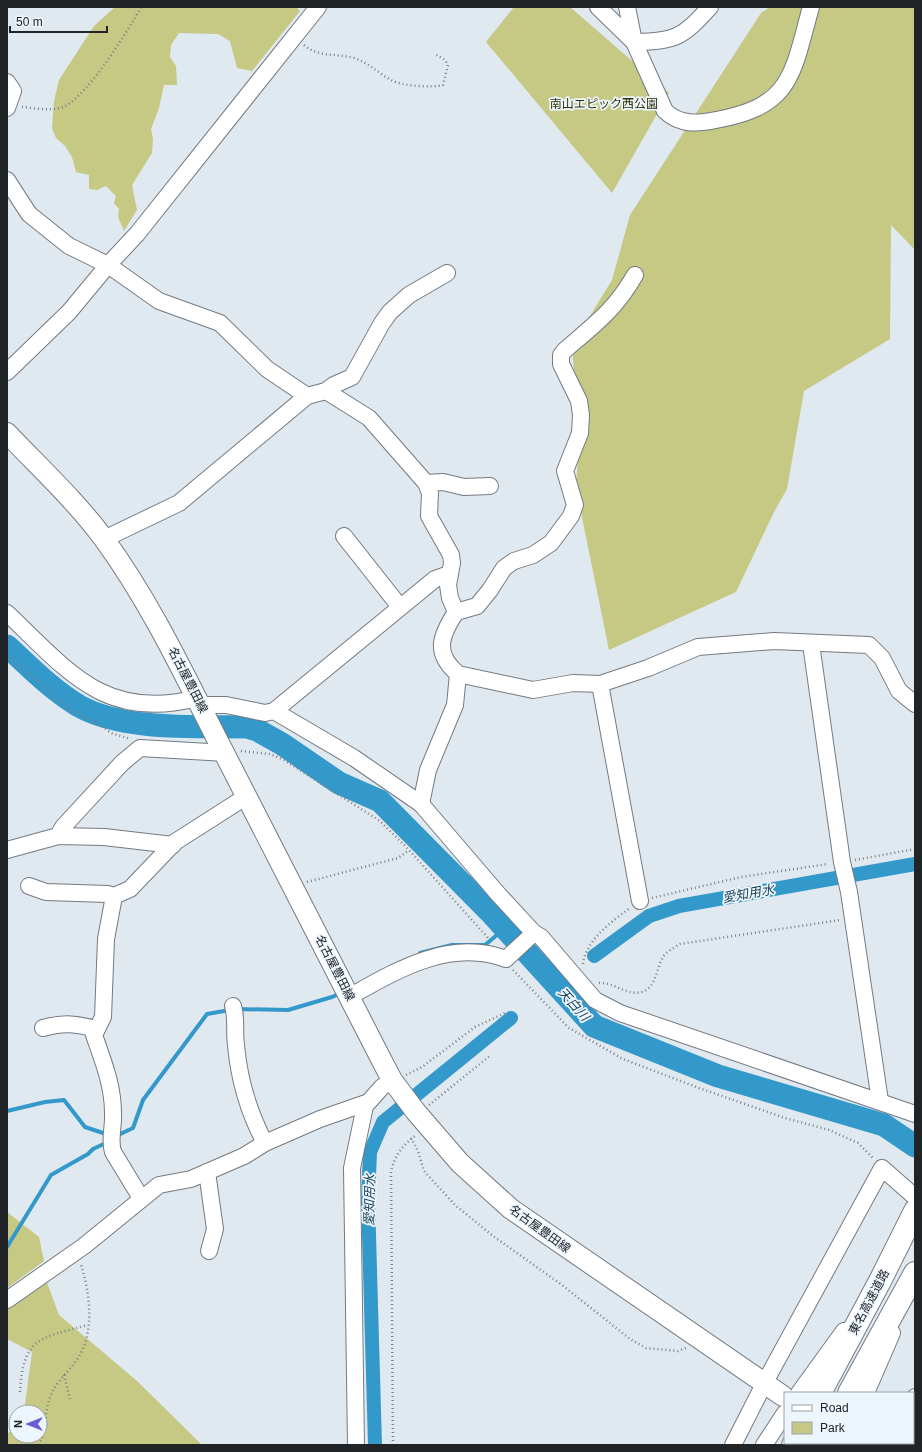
<svg xmlns="http://www.w3.org/2000/svg" width="922" height="1452" font-family="Helvetica,'Noto Sans JP',sans-serif">
<style>
.green{fill:#c5c983}
.lines{fill:none;stroke-linecap:round;stroke-linejoin:round}
.stream{stroke:#3399cb;stroke-width:4}
.canal{stroke:#3399cb;stroke-width:14}
.river{stroke:#3399cb;stroke-width:23}
.major-tunnel{stroke:#bac1c8;stroke-width:20;stroke-dasharray:20 10;stroke-linecap:butt}
.minor-casing{stroke:#737a82;stroke-width:18}
.major-casing{stroke:#737a82;stroke-width:22}
.highway-casing{stroke:#737a82;stroke-width:24}
.path{stroke:#7c8186;stroke-width:2.5;stroke-dasharray:1 3;stroke-linecap:butt}
.minor{stroke:#fff;stroke-width:16}
.major{stroke:#fff;stroke-width:20}
.highway{stroke:#fff;stroke-width:22}
.labels{text-anchor:middle;stroke-width:3.5;stroke-linejoin:round;paint-order:stroke}
.park-label{font-size:12px;fill:#303107;stroke:#edf5fd}
.street-label{font-size:12px;fill:#212427;stroke:#edf5fd}
.water-label{font-size:13px;font-style:italic;fill:#194258;stroke:#edf5fd}
</style>
<rect width="100%" height="100%" fill="#e0e8f0"/>
<g class="green">
<polygon points="115,7 296,7 300,11 252,71 237,68 230,41 218,34 179,33 171,45 170,57 176,66 177,85 164,85 159,108 151,129 153,139 152,153 132,185 137,210 124,231 118,217 119,209 114,203 116,196 106,186 97,190 89,189 89,175 76,172 72,157 65,146 56,138 52,128 54,101 59,80 94,26"/>
<polygon points="514,7 570,7 669,93 612,193 486,42"/>
<polygon points="770,7 915,7 915,250 891,225 890,339 804,391 787,489 774,512 736,592 609,650 576,488 579,443 572,345 612,280 630,215 761,13"/>
<polygon points="7,1212 39,1237 44,1261 7,1288"/>
<polygon points="46,1280 59,1315 137,1381 202,1445 7,1445 7,1433 16,1430 16,1436 40,1436 40,1412 24,1412 32,1352 7,1339 7,1307"/>
</g>
<g class="lines">
<g class="stream">
<polyline points="420,953 452,945 485,945 504,929"/>
<polyline points="236,1009 288,1010 332,997 341,993"/>
<polyline points="7,1111 45,1102 64,1100 85,1127 109,1135"/>
<polyline points="116,1136 133,1128 143,1100 207,1014 230,1010"/>
<polyline points="7,1247 51,1175 88,1154 93,1149 108,1142"/>
</g>
<g class="canal">
<polyline points="594,956 649,916 679,906 915,864"/>
<polyline points="375,1445 368,1200 370,1152 383,1122 511,1018"/>
</g>
<path class="river" d="M7,646C30,667 52,690 79,706C124,731 196,726 247,727L257,730L282,744L339,783L380,801L492,914L594,1026L718,1076L884,1125L915,1146"/>
<polyline class="major-tunnel" points="851,1443 854,1445"/>
<g class="minor-casing">
<g id="minor">
<path d="M598,7L634,42C676,41 682,38 710,7"/>
<path d="M627,7L634,42L665,111C680,125 697,124 716,120C793,106 792,74 811,7"/>
<polyline points="7,82 13,91 7,108"/>
<polyline points="7,180 29,214 69,246 108,265 159,301 220,323 267,369 307,396"/>
<path d="M635,275C615,310 595,324 565,350L561,355V364L579,401L581,415L580,433L565,471L575,505L571,516L551,543L533,555L514,561L504,568L490,590L477,606L456,612C441,635 433,653 458,674L533,690L573,683L600,684L648,668L698,647L774,641L869,645L882,658L899,691L915,704"/>
<polyline points="7,372 69,312 108,265 137,234 318,7"/>
<polyline points="326,391 369,418 426,483 430,493 429,516 451,555 452,563 448,585 450,598 456,612"/>
<polyline points="426,483 443,482 464,487 490,486"/>
<polyline points="344,536 400,607"/>
<polyline points="104,539 179,503 307,396 326,391 334,385 352,377 382,323 390,312 409,295 447,273"/>
<path d="M7,613C67,670 105,722 197,698"/>
<polyline points="811,644 842,862 849,892 880,1101"/>
<polyline points="600,684 640,901"/>
<polyline points="201,705 226,705 265,713 274,711 435,579 449,574"/>
<polyline points="274,711 354,758 421,804 498,894 534,933 541,937 595,1000 620,1013 915,1114"/>
<polyline points="421,804 428,770 455,705 458,674"/>
<polyline points="58,836 63,827 122,763 140,748 226,753"/>
<polyline points="7,850 58,836 104,837 173,845"/>
<polyline points="29,886 46,892 108,894 114,896"/>
<path d="M349,997C397,970 450,938 506,959L534,933"/>
<path d="M233,1006C237,1019 234,1032 236,1045C239,1079 249,1113 265,1143"/>
<path d="M43,1028C65,1022 76,1024 97,1029"/>
<polyline points="207,1172 215,1229 209,1251"/>
<path d="M141,1198L113,1152C109,1139 114,1126 113,1113C113,1085 103,1061 94,1035L103,1017L106,939L114,896L130,889L175,842L247,796"/>
<polyline points="7,1300 84,1246 159,1185 191,1179 244,1156 265,1143 320,1119 366,1103 365,1106"/>
<polyline points="799,1393 844,1331"/>
<polyline points="866,1393 892,1333"/>
<polyline points="913,1401 915,1397"/>
<polyline points="356,1445 352,1168 365,1106 382,1087 392,1080"/>
<polyline points="733,1445 764,1384 882,1168 915,1197"/>
<polyline points="764,1445 785,1413"/>
<polyline points="842,1445 843,1443"/>
<polyline points="890,1445 891,1443"/>
</g>
</g>
<g class="major-casing">
<path id="major" d="M7,433C40,468 76,501 104,539C150,602 183,672 218,741C272,847 327,953 381,1059L392,1080L416,1112L460,1163L511,1209L783,1396"/>
</g>
<g class="highway-casing">
<g id="highway">
<polyline points="820,1393 880,1281 915,1211"/>
<polyline points="849,1393 915,1273"/>
<polyline points="793,1445 794,1443"/>
<polyline points="821,1445 822,1443"/>
</g>
</g>
<g class="path">
<path d="M304,45C319,58 337,53 354,58C369,63 378,73 391,80C401,86 432,88 443,85L448,65L445,60L435,54"/>
<path d="M22,107C35,108 53,112 65,106C88,95 128,31 141,7"/>
<polyline points="7,654 71,710 100,725 111,733 130,739"/>
<polyline points="241,751 270,754 284,760 380,821 409,850 489,939"/>
<polyline points="855,860 915,849"/>
<polyline points="307,882 398,858 409,850"/>
<polyline points="652,898 741,877 828,864"/>
<path d="M583,964C586,940 612,921 630,908"/>
<polyline points="513,970 569,1028 623,1059 699,1088 785,1118 829,1130 858,1143 874,1159"/>
<path d="M599,983C614,982 627,996 641,992C656,989 656,969 663,957C667,951 674,948 680,944L840,920"/>
<polyline points="406,1075 422,1067 475,1027 507,1012"/>
<polyline points="429,1105 491,1055"/>
<polyline points="411,1138 418,1151 424,1171 455,1205 493,1236 562,1285 630,1339 646,1348 678,1351 686,1348"/>
<polyline points="64,1375 70,1399"/>
<path d="M20,1392C23,1337 40,1338 88,1325"/>
<path d="M39,1445C47,1429 44,1411 51,1395C57,1380 70,1371 78,1358C95,1332 90,1293 81,1265"/>
<path d="M393,1445L391,1171C395,1155 403,1145 416,1135"/>
</g>
<use href="#minor" class="minor"/>
<use href="#major" class="major"/>
<use href="#highway" class="highway"/>
</g>
<g class="labels">
<g class="park-label">
<text x="604" y="108">南山エピック西公園</text>
</g>
<g class="street-label">
<text transform="translate(188 680) rotate(63)" y="4">名古屋豊田線</text>
<text transform="translate(335 968) rotate(63)" y="4">名古屋豊田線</text>
<text transform="translate(540 1229) rotate(36)" y="4">名古屋豊田線</text>
<text transform="translate(869 1302) rotate(-62)" y="4">東名高速道路</text>
</g>
<g class="water-label">
<text transform="translate(748 893) rotate(-10)" y="5">愛知用水</text>
<text transform="translate(574 1004) rotate(48)" y="5">天白川</text>
<text transform="translate(369 1200) rotate(-89)" y="5">愛知用水</text>
</g>
</g>
<rect width="922" height="1452" fill="none" stroke="#212427" stroke-width="16"/>
<rect x="784" y="1392" width="130" height="52" fill="#edf5fd" stroke="#9ba1a7"/>
<rect x="792" y="1405" width="20" height="6" fill="#ffffff" stroke="#9ba1a7"/>
<text x="820" y="1412" font-size="12" fill="#212427">Road</text>
<rect x="792" y="1422" width="20" height="12" fill="#c5c983" stroke="#9ba1a7"/>
<text x="820" y="1432" font-size="12" fill="#212427">Park</text>
<g transform="translate(28 1424) rotate(270)"><circle r="19" fill="#edf5fd" stroke="#9ba1a7"/>
<path d="M0-3L7 15L0 10L-7 15Z" fill="#6d5bd5"/>
<text y="-6" font-size="11" font-weight="bold" text-anchor="middle" fill="#212427">N</text>
</g>
<path d="M10 26v6h97v-6" fill="none" stroke="#212427" stroke-width="2"/>
<text x="16" y="26" font-size="12" fill="#212427" stroke="#edf5fd" stroke-width="3" paint-order="stroke">50 m</text>
</svg>
